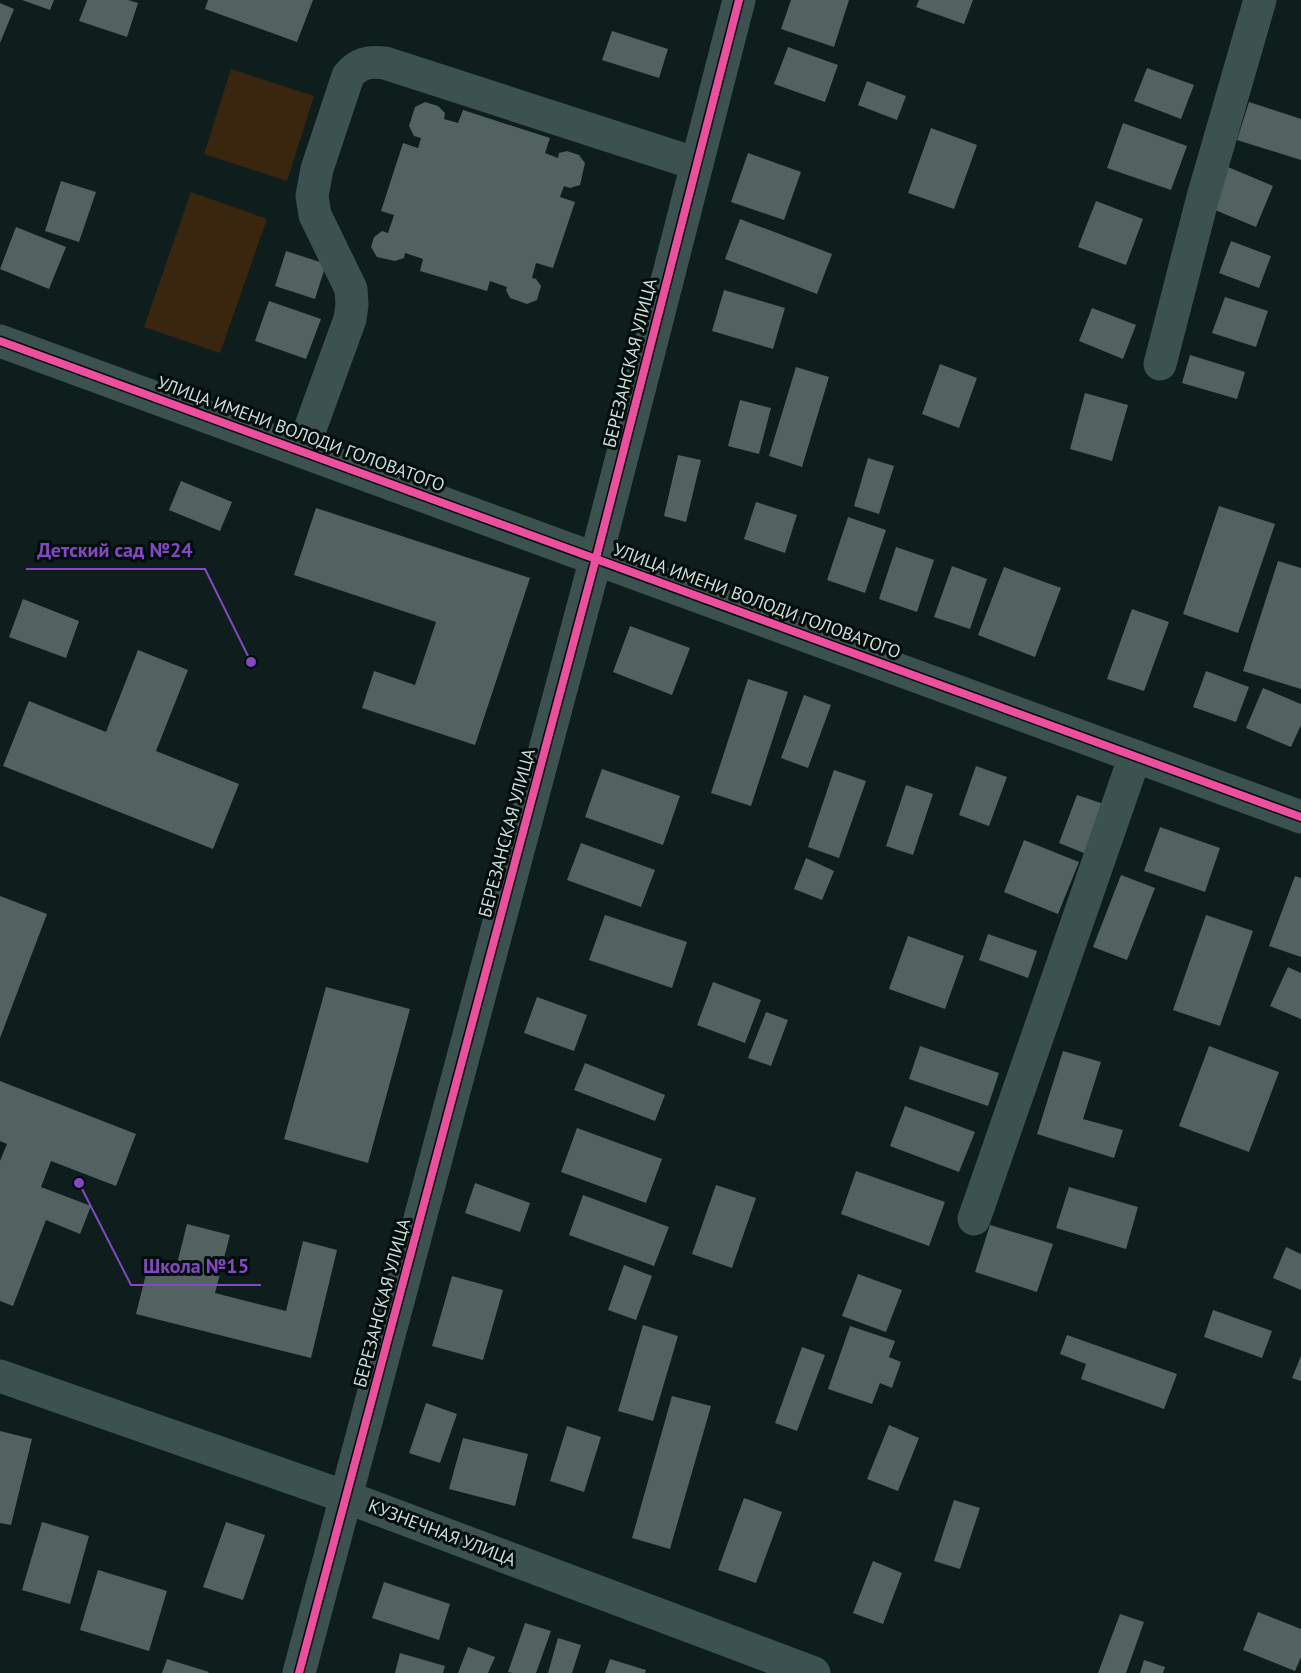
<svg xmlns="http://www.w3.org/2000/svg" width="1301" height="1673" font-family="'PT Sans',sans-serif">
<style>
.green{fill:#3a260f}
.building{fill:#516260}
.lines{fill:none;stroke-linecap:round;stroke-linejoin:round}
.minor{stroke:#3c5250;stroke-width:33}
.cycleway-casing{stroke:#000d0b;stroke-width:11}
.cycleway{stroke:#ef4d9e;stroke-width:8}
.labels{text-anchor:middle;stroke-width:6;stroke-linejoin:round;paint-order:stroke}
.street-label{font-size:18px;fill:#c8dedb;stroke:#000d0b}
.leader{fill:none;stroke:#8747c3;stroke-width:2}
.callout-dot{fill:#8747c3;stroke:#000d0b;stroke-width:2}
.callout-label{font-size:20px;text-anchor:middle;font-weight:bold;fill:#8747c3;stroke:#000d0b;stroke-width:6;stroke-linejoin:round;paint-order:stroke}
</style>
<rect width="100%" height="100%" fill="#0d1e1d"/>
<g class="green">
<polygon points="231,69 314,96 287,181 204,154"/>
<polygon points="191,192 267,219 220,353 144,327"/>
</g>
<g class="building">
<polygon points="22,0 54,0 50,10"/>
<polygon points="87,0 128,0 138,3 127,37 79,21"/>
<polygon points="208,0 313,0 297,42 205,9"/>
<polygon points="791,0 849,0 834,47 781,29"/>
<polygon points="919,0 973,0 964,24 916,7"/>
<polygon points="0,3 14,9 0,43"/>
<polygon points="612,31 668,49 659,78 602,60"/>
<polygon points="788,47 838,65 825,102 774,84"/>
<polygon points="1147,68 1194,85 1181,119 1134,101"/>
<polygon points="867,81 906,96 897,120 858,105"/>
<polygon points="425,102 438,106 445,113 444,119 458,123 463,110 550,138 545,153 558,158 559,153 567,151 579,155 585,163 580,185 570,188 564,186 560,197 575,202 553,268 536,263 532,278 536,279 541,286 537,300 527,304 510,298 506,290 507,287 490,281 487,291 420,271 423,259 405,253 404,258 395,261 377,257 371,247 374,237 382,231 388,233 394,215 381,211 403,143 418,148 421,138 414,136 409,126 415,107"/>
<polygon points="1249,102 1301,119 1301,160 1237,140"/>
<polygon points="1123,123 1187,146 1171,190 1107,168"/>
<polygon points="931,128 977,145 954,209 908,193"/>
<polygon points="748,153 801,172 784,220 731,202"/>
<polygon points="1228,167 1273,186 1256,227 1210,208"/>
<polygon points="61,181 96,192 79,242 45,231"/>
<polygon points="1096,201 1143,219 1126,265 1078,247"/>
<polygon points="740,219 832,254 817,294 725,259"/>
<polygon points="16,227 66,247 49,289 0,269"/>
<polygon points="1231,241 1271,256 1259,288 1219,273"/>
<polygon points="286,251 326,264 315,299 275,286"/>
<polygon points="724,290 785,308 773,349 712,331"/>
<polygon points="1225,297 1268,311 1256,347 1212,333"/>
<polygon points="269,301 321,319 306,359 255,341"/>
<polygon points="1092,308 1136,325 1123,359 1079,341"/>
<polygon points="1190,355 1245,372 1237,399 1182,383"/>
<polygon points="940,364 977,378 959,428 922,414"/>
<polygon points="796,367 829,377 802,467 769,456"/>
<polygon points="1085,393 1128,405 1112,461 1070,449"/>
<polygon points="740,400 771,408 759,454 728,446"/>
<polygon points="678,455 701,460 686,522 664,516"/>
<polygon points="868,458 894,466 879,514 854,506"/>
<polygon points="181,481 232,502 220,531 169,510"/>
<polygon points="756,502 797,515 785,553 744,539"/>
<polygon points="1219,506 1275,524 1238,633 1183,614"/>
<polygon points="316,508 530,578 475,745 362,708 374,671 415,685 436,622 294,575"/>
<polygon points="848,517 886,530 865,593 827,580"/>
<polygon points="896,547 934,560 917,612 879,599"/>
<polygon points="1278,561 1301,568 1301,689 1243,671"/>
<polygon points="952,566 987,579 970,629 934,617"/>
<polygon points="1004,567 1061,588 1035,657 978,635"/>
<polygon points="23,599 79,621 66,658 9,637"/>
<polygon points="1132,609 1169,622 1144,691 1107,679"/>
<polygon points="630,626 690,648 672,695 613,672"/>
<polygon points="138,650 188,670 156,751 239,784 213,849 3,766 29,701 106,732"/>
<polygon points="1206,671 1249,687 1236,722 1193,707"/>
<polygon points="748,679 788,692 751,806 711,793"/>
<polygon points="1263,688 1301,704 1301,725 1291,747 1246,728"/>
<polygon points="804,695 831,705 808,768 781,758"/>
<polygon points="976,766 1007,777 989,826 959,815"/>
<polygon points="602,769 680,796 663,845 585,817"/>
<polygon points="834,770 866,781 839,858 808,847"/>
<polygon points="906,785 933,794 913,855 886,846"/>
<polygon points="1077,795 1107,805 1089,855 1059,843"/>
<polygon points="1160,827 1220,848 1205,892 1144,871"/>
<polygon points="1024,840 1079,862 1058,914 1004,892"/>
<polygon points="581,843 655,870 641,907 567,880"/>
<polygon points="806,858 834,871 822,900 794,889"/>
<polygon points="1121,875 1155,888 1127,960 1093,947"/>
<polygon points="1295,876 1301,878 1301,957 1269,946"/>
<polygon points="0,896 47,914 0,1038"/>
<polygon points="605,915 687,942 672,988 589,960"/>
<polygon points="1206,915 1253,931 1220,1026 1173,1010"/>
<polygon points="988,934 1037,951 1028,978 979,960"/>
<polygon points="908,936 964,956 945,1009 889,989"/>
<polygon points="1288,967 1301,973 1301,1019 1270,1006"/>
<polygon points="713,982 761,1000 745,1043 697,1025"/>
<polygon points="326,987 410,1009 368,1163 284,1139"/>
<polygon points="537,997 587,1015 574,1051 524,1033"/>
<polygon points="766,1012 788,1020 771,1066 748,1058"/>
<polygon points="920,1046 999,1073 988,1106 909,1079"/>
<polygon points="1209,1046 1279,1072 1249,1152 1179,1126"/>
<polygon points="1063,1051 1101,1062 1083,1119 1123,1130 1114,1158 1037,1134"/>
<polygon points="585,1063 665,1095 655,1121 574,1090"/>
<polygon points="0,1081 136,1134 116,1186 51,1161 41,1187 91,1206 80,1234 46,1220 13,1306 0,1301 0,1161 7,1144 0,1141"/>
<polygon points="905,1106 975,1132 959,1172 890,1146"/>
<polygon points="577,1128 662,1159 646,1203 561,1172"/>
<polygon points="856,1171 945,1202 929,1246 841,1214"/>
<polygon points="475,1183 530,1203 520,1232 465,1213"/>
<polygon points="716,1185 756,1198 732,1268 692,1254"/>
<polygon points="1069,1187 1138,1207 1126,1249 1056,1228"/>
<polygon points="583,1195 669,1227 654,1266 569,1235"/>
<polygon points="187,1224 230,1235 215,1293 286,1311 303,1241 337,1250 311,1358 136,1314 148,1266 175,1272"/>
<polygon points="990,1225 1053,1244 1037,1292 975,1272"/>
<polygon points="1286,1247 1301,1254 1301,1290 1273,1278"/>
<polygon points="624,1265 652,1276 636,1320 608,1310"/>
<polygon points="858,1274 902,1290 886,1332 842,1316"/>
<polygon points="452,1276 503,1290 483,1360 432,1346"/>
<polygon points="1213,1310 1272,1331 1262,1358 1204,1337"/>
<polygon points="643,1325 678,1336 653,1421 618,1411"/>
<polygon points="850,1326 895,1341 889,1357 901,1362 892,1388 880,1383 872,1404 828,1389"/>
<polygon points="1067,1335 1177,1374 1164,1409 1081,1379 1086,1364 1060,1354"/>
<polygon points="802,1347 825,1355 797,1431 775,1423"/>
<polygon points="1301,1356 1301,1381 1292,1378"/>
<polygon points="672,1396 711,1406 670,1549 632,1538"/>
<polygon points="426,1403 457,1414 440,1463 409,1453"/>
<polygon points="889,1425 919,1438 898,1491 867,1479"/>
<polygon points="567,1426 601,1437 584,1492 550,1481"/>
<polygon points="0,1431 32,1439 11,1525 0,1523"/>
<polygon points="463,1438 528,1454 515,1506 449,1489"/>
<polygon points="744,1498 782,1512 756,1583 718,1570"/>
<polygon points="954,1500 980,1508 960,1569 934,1561"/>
<polygon points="42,1522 89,1536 70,1604 22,1590"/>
<polygon points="226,1522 265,1535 243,1600 203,1587"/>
<polygon points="873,1561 902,1573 883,1624 853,1613"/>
<polygon points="98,1570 167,1591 149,1651 80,1630"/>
<polygon points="384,1582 450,1604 439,1640 372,1618"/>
<polygon points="1258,1612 1301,1629 1301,1657 1295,1671 1243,1650"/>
<polygon points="1120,1614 1144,1622 1126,1673 1098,1673"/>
<polygon points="525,1623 551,1631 536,1673 513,1673 508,1672"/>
<polygon points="558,1638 581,1645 572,1673 548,1673"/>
<polygon points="468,1647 495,1657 488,1673 458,1673"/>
<polygon points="400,1653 445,1666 443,1673 395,1673"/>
<polygon points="167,1659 209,1672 208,1673 162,1673"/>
<polygon points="610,1659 646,1670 645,1673 605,1673"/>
<polygon points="1144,1660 1165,1667 1163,1673 1140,1673"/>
</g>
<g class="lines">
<g class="minor">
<polyline points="0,341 1301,817"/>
<polyline points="1160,364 1203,197 1260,0"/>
<path d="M302,451L350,319L352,305L351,289L315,215L312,196L317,169L348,76C358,63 369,61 385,63L697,164"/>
<polyline points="974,1219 1135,756"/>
<polyline points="0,1376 346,1497 814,1673"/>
<polyline points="299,1673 596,558 739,0"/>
</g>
<g class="cycleway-casing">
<g id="cycleway">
<polyline points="0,341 1301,817"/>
<polyline points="299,1673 596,558 739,0"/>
</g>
</g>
<use href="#cycleway" class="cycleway"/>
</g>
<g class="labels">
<g class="street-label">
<text transform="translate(630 363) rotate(-76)" y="6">БЕРЕЗАНСКАЯ УЛИЦА</text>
<text transform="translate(301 434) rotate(20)" y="6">УЛИЦА ИМЕНИ ВОЛОДИ ГОЛОВАТОГО</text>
<text transform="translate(757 601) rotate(20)" y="6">УЛИЦА ИМЕНИ ВОЛОДИ ГОЛОВАТОГО</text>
<text transform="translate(507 833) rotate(-75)" y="6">БЕРЕЗАНСКАЯ УЛИЦА</text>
<text transform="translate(382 1303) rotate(-75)" y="6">БЕРЕЗАНСКАЯ УЛИЦА</text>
<text transform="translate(442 1533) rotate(21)" y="6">КУЗНЕЧНАЯ УЛИЦА</text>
</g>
</g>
<path class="leader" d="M251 662L205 569H26M79 1183L131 1285H261"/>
<g class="callout-dot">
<circle cx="251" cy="662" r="6"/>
<circle cx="79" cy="1183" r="6"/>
</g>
<g class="callout-label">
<text x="115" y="557">Детский сад №24</text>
<text x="196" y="1273">Школа №15</text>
</g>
</svg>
